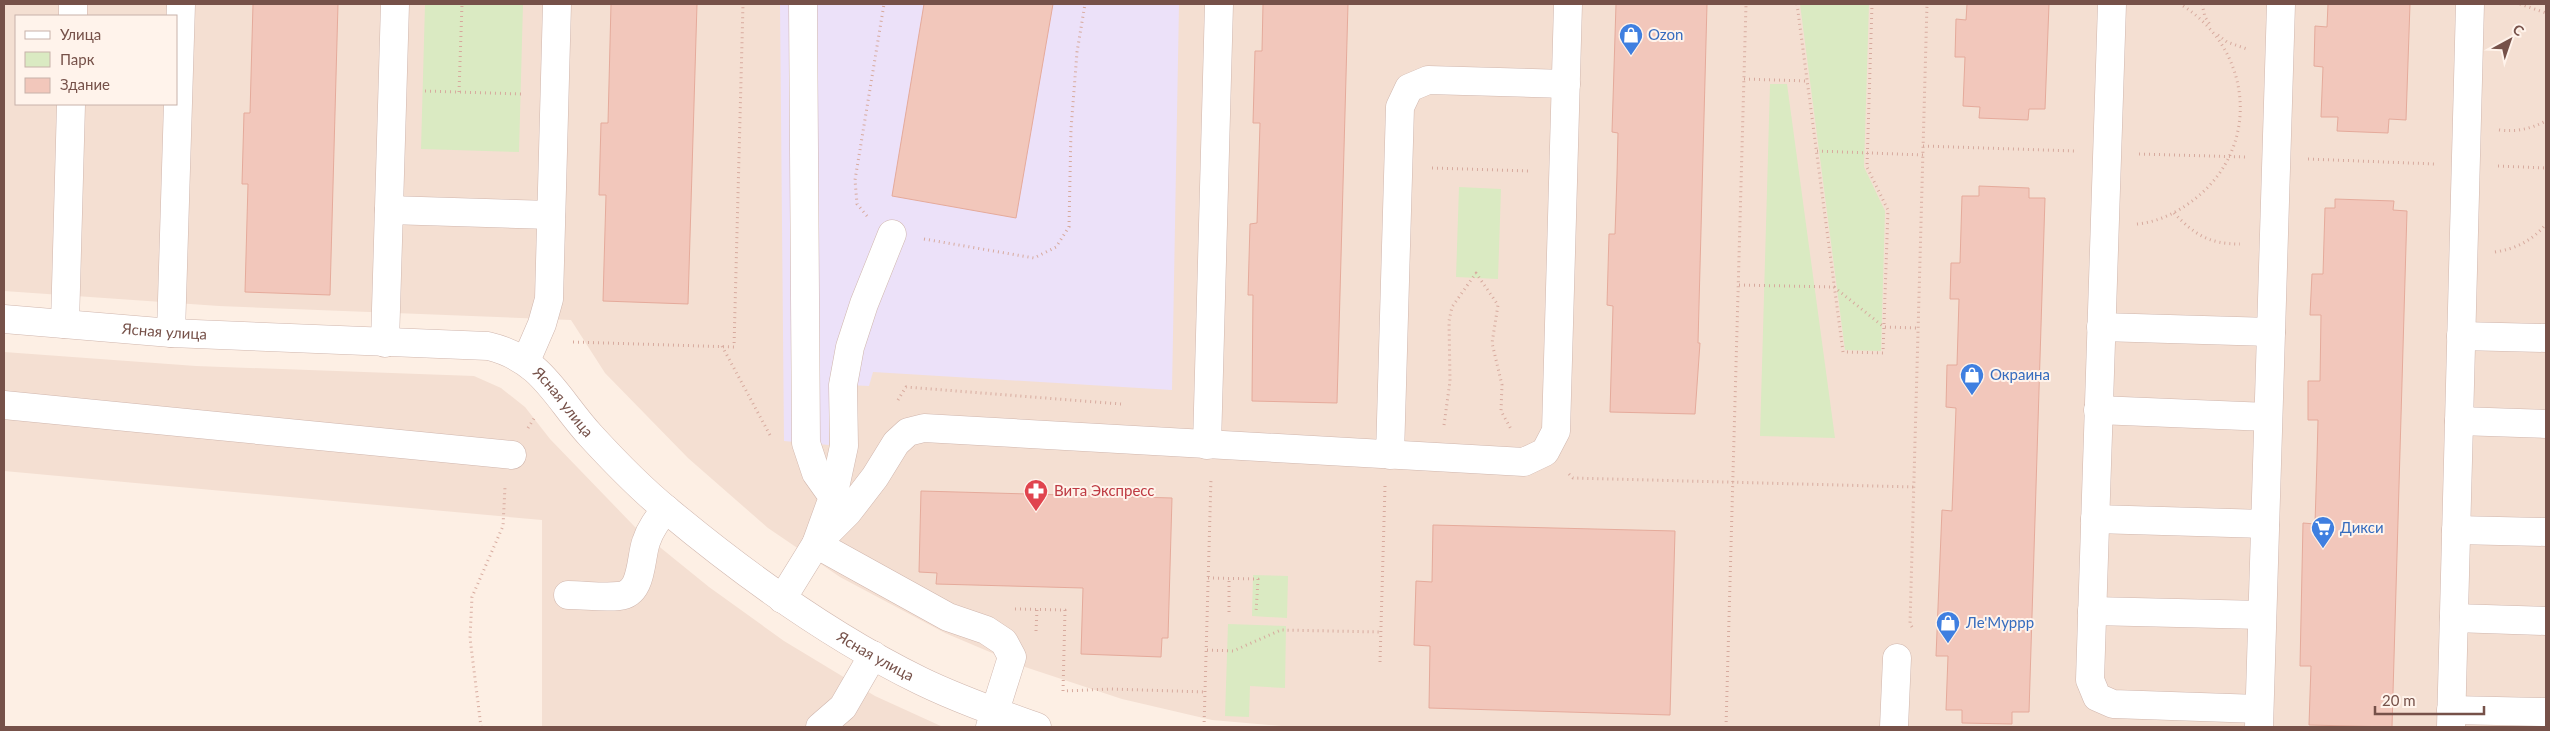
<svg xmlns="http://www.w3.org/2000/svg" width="2550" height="731" font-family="Lato,sans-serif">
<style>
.residential{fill:#f4dfd2;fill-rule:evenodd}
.education{fill:#ece1f9}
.green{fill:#daeac2}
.building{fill:#f2c7bb;stroke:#e5aa9b}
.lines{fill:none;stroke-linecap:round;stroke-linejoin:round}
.minor-casing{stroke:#d0b6ad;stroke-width:29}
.path{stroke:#d7aa9e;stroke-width:3;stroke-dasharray:1 4;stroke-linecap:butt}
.minor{stroke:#fff;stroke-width:28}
.labels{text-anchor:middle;stroke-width:4;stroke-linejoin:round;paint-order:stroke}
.shop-label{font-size:15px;fill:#366cbe;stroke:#fff3eb;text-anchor:start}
.street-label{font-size:15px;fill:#765149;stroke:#fff3eb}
.health-label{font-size:15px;fill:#be3a42;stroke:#fff3eb;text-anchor:start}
</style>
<rect width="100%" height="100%" fill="#fdefe4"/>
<g class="residential">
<path d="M4,4H2546V727H1293L1212,720L1122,699L1025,667L945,633L840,577L768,528L688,458L605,373L571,320L219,306L4,291ZM16,16H176V104H16Z"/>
<polygon points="4,352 196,366 474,376 501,388 525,407 550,439 635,527 709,587 784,641 875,696 943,727 542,727 542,520 4,471"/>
</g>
<polygon class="education" points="780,4 1179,4 1172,390 873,372 869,386 829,384 829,445 784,441"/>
<g class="green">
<polygon points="425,4 523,4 519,152 421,149"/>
<polygon points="1800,4 1869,4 1864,167 1885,211 1881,351 1845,350"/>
<polygon points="1770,84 1787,84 1835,438 1760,436"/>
<polygon points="1459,187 1501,189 1498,279 1456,277"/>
<polygon points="1253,575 1288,576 1287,618 1252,616"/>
<polygon points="1228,624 1286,626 1285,688 1250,686 1249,717 1225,716"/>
</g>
<g class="building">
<polygon points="253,4 338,4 330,295 245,292 248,184 242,184 244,113 250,113"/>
<polygon points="611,4 697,4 688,304 603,301 606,195 599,195 601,123 608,123"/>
<polygon points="924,4 1053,4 1016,218 892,196"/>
<polygon points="1263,4 1348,4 1337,403 1252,401 1253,295 1248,295 1250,224 1257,223 1260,123 1253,123 1255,51 1262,51"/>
<polygon points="1616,4 1707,4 1698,343 1700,343 1695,414 1610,412 1613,306 1607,305 1609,234 1615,234 1617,175 1618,133 1612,132"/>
<polygon points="1967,4 2049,4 2045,109 2029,109 2028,120 1979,118 1980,107 1963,106 1965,57 1955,57 1956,19 1966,20"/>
<polygon points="2328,4 2410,4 2406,120 2389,119 2388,133 2337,131 2338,117 2321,117 2323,67 2314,66 2315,26 2327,27"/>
<polygon points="1979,186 2029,188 2029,198 2045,198 2029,712 2012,712 2012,724 1962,723 1962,710 1946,710 1948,656 1936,656 1942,510 1952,511 1956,408 1946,407 1947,365 1957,365 1959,299 1950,299 1951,263 1960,263 1962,196 1979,196"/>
<polygon points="2335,199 2394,201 2393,210 2407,211 2392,727 2309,725 2311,666 2300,666 2303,523 2315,524 2317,459 2318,420 2308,420 2308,381 2320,381 2321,315 2310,315 2312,274 2323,274 2325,208 2335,208"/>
<polygon points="921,491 1172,498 1168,638 1162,638 1161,657 1081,654 1083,588 936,584 937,573 919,572"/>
<polygon points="1433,525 1675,531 1670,715 1429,708 1430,646 1414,645 1416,581 1432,582"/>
</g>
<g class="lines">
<g class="minor-casing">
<g id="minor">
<polyline points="2112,4 2090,680 2097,697 2113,704 2259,709"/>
<polyline points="73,16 73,4"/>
<polyline points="389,210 551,215"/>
<path id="s1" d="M4,319L171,333L488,346C543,359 556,398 591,436C614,461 640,488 667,510C745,575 829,636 921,681C958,699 998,713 1037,727"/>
<polyline points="65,324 71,104"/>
<polyline points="2101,327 2271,332"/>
<polyline points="171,333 181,4"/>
<polyline points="2461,336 2546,338"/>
<polyline points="385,343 395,4"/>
<polyline points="526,361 542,324 549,299 557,4"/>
<polyline points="4,405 512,455"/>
<polyline points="2098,410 2268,417"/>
<polyline points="2459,421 2546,424"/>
<polyline points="1207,445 1219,4"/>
<polyline points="1390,455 1400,107 1409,88 1428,80 1566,84"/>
<polyline points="833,497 844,446 843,385 850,347 864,304 892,234"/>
<polyline points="2095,519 2265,524"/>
<polyline points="2456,530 2546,532"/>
<path d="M568,595C585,595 603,598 619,596C643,594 640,559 646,542C650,529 658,519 666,509"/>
<polyline points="782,599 816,544 833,497 816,473 806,443 803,4"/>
<polyline points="2092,611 2262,615"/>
<polyline points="2454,618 2546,621"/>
<polyline points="2451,710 2546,712"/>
<polyline points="820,727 843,707 873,655"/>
<polyline points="990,727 1012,657 1004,642 986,630 948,617 816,544 848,512 875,477 896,443 908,432 924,428 1524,462 1545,452 1556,431 1568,4"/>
<polyline points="1894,727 1897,658"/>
<polyline points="2259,727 2281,4"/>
<polyline points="2451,727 2470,4"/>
</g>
</g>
<g class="path">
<polyline points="1797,4 1843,352 1883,353 1888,210 1867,167 1872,4"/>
<polyline points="2202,4 2205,17 2211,26"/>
<polyline points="2520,4 2546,13"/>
<polyline points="2218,35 2227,42 2247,49"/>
<polyline points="1744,79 1807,81"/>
<polyline points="425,91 521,94"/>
<polyline points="459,92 462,4"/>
<path d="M2499,130C2517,132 2530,129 2546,121"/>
<polyline points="1923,146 2075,151"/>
<polyline points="1817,151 1923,155"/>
<polyline points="2139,154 2245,157"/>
<polyline points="2308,159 2435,164"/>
<polyline points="2498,166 2546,168"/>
<polyline points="1432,168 1530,171"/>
<path d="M2174,213C2195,235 2209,244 2240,244"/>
<polyline points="867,216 857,204 855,180 884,4"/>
<path d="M2137,224C2159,222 2180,211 2196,198C2263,144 2251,47 2180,4"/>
<polyline points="924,239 1034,258 1056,247 1069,227 1071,129 1077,52 1085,4"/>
<path d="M2495,252C2516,249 2533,240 2546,224"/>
<polyline points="1739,285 1834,287 1884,327 1918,328"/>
<polyline points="573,342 734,347 743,4"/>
<polyline points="722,346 771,437"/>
<polyline points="898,400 906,387 1121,404"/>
<polyline points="1444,425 1450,381 1449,321 1452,307 1476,273 1498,305 1492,343 1502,385 1501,411 1511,429"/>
<polyline points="528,428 535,417"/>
<polyline points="1569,474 1573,478 1914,487"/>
<polyline points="1208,578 1258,579 1256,613"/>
<polyline points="1015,609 1065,610 1063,691 1111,689 1206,692"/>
<polyline points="1229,612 1229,578"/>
<polyline points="1912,627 1910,624 1927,4"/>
<polyline points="1036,631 1037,609"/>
<polyline points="1207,650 1233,651 1281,630 1381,632"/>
<polyline points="1380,662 1385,486"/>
<polyline points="481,727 470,638 472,597 503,526 505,487"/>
<polyline points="1204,727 1211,478"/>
<polyline points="1726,727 1746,4"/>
</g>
<use href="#minor" class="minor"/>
</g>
<defs>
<g id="shop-pin" transform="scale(1.25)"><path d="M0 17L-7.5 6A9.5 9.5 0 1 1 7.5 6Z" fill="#3f7fe0" stroke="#fff3eb"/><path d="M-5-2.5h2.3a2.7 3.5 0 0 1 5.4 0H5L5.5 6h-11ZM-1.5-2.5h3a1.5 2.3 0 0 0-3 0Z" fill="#fff"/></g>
<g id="pharmacy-pin" transform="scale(1.25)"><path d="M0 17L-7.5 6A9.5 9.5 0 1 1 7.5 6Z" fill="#e0444e" stroke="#fff3eb"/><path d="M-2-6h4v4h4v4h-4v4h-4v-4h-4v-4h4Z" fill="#fff"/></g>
<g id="supermarket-pin" transform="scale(1.25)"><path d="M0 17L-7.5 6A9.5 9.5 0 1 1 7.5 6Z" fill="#3f7fe0" stroke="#fff3eb"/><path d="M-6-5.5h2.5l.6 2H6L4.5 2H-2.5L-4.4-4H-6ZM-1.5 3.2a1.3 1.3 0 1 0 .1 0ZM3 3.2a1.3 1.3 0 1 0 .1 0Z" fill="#fff"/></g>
</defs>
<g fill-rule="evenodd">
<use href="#shop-pin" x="1631" y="35"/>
<use href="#shop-pin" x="1972" y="375"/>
<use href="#pharmacy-pin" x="1036" y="491"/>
<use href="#supermarket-pin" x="2323" y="528"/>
<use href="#shop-pin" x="1948" y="623"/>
</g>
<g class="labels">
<g class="shop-label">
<text x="1648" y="40">Ozon</text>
<text x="1990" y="380">Окраина</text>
<text x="2340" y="533">Дикси</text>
<text x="1966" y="628">Ле'Муррр</text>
</g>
<g class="street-label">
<text dy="5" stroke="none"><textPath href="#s1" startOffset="161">Ясная улица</textPath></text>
<text dy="5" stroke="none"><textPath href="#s1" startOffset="581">Ясная улица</textPath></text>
<text dy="5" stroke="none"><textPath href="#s1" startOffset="986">Ясная улица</textPath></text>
</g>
<g class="health-label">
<text x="1054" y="496">Вита Экспресс</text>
</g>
</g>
<rect width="2550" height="731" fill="none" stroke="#765149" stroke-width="10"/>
<rect x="15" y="15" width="162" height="90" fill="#fff3eb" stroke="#c8b2aa"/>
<rect x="25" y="31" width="25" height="8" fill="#ffffff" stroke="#c8b2aa"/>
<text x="60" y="40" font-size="15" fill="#765149">Улица</text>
<rect x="25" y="52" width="25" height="15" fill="#daeac2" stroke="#c8b2aa"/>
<text x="60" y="65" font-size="15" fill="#765149">Парк</text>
<rect x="25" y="78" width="25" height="15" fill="#f2c7bb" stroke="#c8b2aa"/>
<text x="60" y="90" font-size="15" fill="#765149">Здание</text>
<g transform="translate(2510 40) rotate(40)" stroke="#fff3eb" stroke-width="4" paint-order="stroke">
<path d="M0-4L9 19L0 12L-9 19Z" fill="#765149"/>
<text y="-8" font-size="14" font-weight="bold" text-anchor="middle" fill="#765149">С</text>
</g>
<path d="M2375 706v8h109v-8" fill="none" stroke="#765149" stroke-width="2.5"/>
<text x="2382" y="706" font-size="15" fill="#765149" stroke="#fff3eb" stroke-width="4" paint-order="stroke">20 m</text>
</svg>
